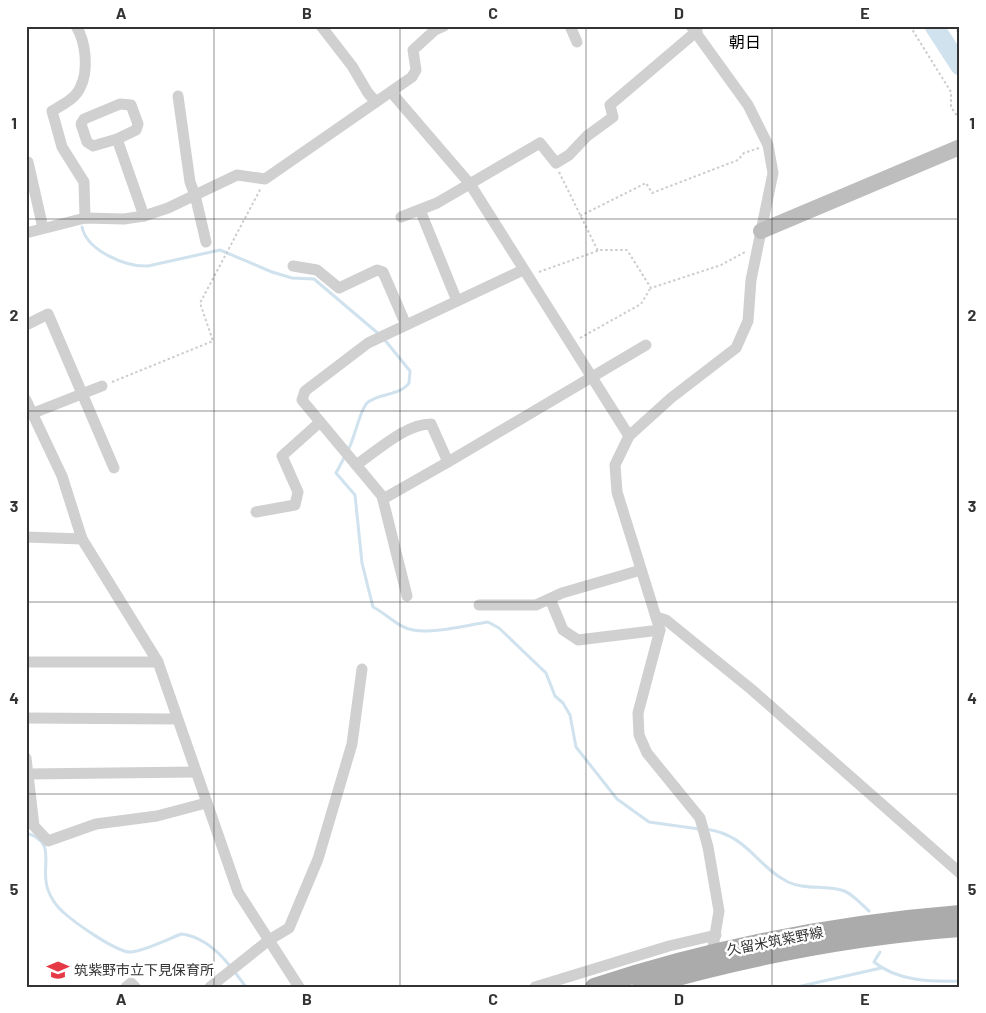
<svg xmlns="http://www.w3.org/2000/svg" width="986" height="1013" font-family="Barlow,'Noto Sans JP',sans-serif">
<style>
.lines{fill:none;stroke-linecap:round;stroke-linejoin:round}
.stream{stroke:#cfe2ee;stroke-width:3}
.river{stroke:#cfe2ee;stroke-width:19}
.path{stroke:#cdcdcd;stroke-width:2;stroke-dasharray:2.5 2.5;stroke-linecap:butt}
.street{stroke:#d0d0d0;stroke-width:11}
.secondary{stroke:#bdbdbd;stroke-width:16}
.primary{stroke:#ababab;stroke-width:18}
.grid{fill:none;stroke:#333;stroke-width:1;stroke-opacity:0.55}
.labels{text-anchor:middle;stroke-width:5;stroke-linejoin:round;paint-order:stroke}
.street-label{font-size:14px;fill:#333;stroke:#fff}
.poi-label{font-size:14px;fill:#333;stroke:#fff;text-anchor:start}
.quarter-label{font-size:16px;fill:#000;stroke:#fff}
.neatline{fill:none;stroke:#333;stroke-width:2}
.grid-label{font-size:16px;text-anchor:middle;font-weight:bold;fill:#333}
</style>
<rect width="100%" height="100%" fill="#fff"/>
<g class="lines">
<g class="stream">
<path d="M82,227C87,251 126,267 148,266L220,250L272,272L292,278L314,279L380,335"/>
<path d="M348,450C355,438 359,412 367,403C378,393 400,396 409,383L410,371L384,339"/>
<path d="M345,456L336,473L355,495L362,563L373,607C387,614 397,627 413,630C433,634 467,625 488,622L499,628L546,673L555,696L563,703L570,715L576,747L617,799L649,822L699,829"/>
<path d="M706,829C748,835 756,866 788,882C805,890 824,885 841,890C851,892 861,904 869,911"/>
<path d="M26,833C59,842 39,867 48,890C51,898 56,906 63,912C74,922 117,953 131,952C147,950 166,940 181,934C201,936 218,951 230,966"/>
<path d="M880,952L874,962C897,981 931,982 960,981"/>
<polyline points="234,971 246,987"/>
<polyline points="797,987 881,968"/>
</g>
<polyline class="river" points="934,26 960,66"/>
<g class="path">
<polyline points="910,26 951,92 951,107 960,120"/>
<polyline points="954,26 960,35"/>
<polyline points="559,172 598,251"/>
<polyline points="580,216 646,183 652,193 738,160 744,153 759,148"/>
<polyline points="539,272 600,250 627,250 651,288 721,265 745,252"/>
<polyline points="580,338 641,304 650,289"/>
<polyline points="112,382 213,341 200,303 261,188"/>
</g>
<g class="street">
<path d="M76,26C86,42 89,71 80,88C75,99 62,105 52,111L62,147L84,182L85,218"/>
<polyline points="321,26 352,66 368,93 376,102"/>
<polyline points="570,26 577,42"/>
<polyline points="691,26 748,105 768,145 773,173 751,280 748,321 736,348 671,398 629,436 615,465 617,492 660,630 638,713 639,735 647,753 700,818 708,847 719,911 712,953"/>
<polyline points="391,92 470,184 629,436"/>
<polyline points="178,96 190,182 195,195 206,242"/>
<polyline points="117,139 136,130 138,124 131,105 120,104 84,119 81,124 87,142 93,146 117,139 144,216"/>
<polyline points="28,162 43,228"/>
<polyline points="420,210 457,301"/>
<polyline points="401,217 437,203 540,143 556,163 569,155 587,136 613,117 610,105 697,31"/>
<polyline points="26,233 85,218 124,219 144,216 168,208 237,175 265,179 412,77 416,70 413,50 435,30 444,26"/>
<polyline points="293,266 317,270 339,288 377,270 383,272 406,325"/>
<polyline points="26,325 48,314 114,468"/>
<polyline points="26,400 62,476 82,539 158,662 238,892 299,987"/>
<polyline points="31,414 102,386"/>
<path d="M356,465C377,451 405,424 431,424L448,462L646,345"/>
<polyline points="383,499 448,462"/>
<polyline points="256,512 295,505 298,492 282,456 320,422"/>
<polyline points="26,537 82,539"/>
<polyline points="407,596 382,496 302,400 305,391 368,343 523,270"/>
<polyline points="550,599 563,630 578,640 660,630"/>
<polyline points="479,605 536,605 562,593 641,570"/>
<polyline points="656,617 666,620 751,689 960,873"/>
<polyline points="26,662 158,662"/>
<polyline points="26,718 177,719"/>
<polyline points="26,758 34,826 48,841 96,824 157,816 206,803"/>
<polyline points="28,774 195,772"/>
<polyline points="126,987 131,983 135,987"/>
<polyline points="210,987 269,940 289,928 318,859 352,744 362,669"/>
<polyline points="535,987 669,946 716,935"/>
</g>
<polyline class="secondary" points="761,231 960,147"/>
<g class="primary">
<path d="M594,987C712,948 836,924 960,914"/>
<path d="M641,987C745,957 851,936 960,928"/>
</g>
</g>
<path class="grid" d="M214,26V987M400,26V987M586,26V987M772,26V987M26,219H960M26,411H960M26,602H960M26,794H960"/>
<defs>
<g id="school-bare" transform="scale(1.725)"><path d="M0-5L7-2L0 1L-7-2ZM-4 1L0 2.5L4 1V4Q0 6-4 4Z" fill="#e63946" stroke="#fff" stroke-width="2.5" paint-order="stroke"/></g>
</defs>
<g fill-rule="evenodd">
<use href="#school-bare" x="58" y="970"/>
</g>
<g class="labels">
<g class="street-label">
<text transform="translate(775 941) rotate(-11)" y="5">久留米筑紫野線</text>
</g>
<g class="poi-label">
<text x="74" y="975">筑紫野市立下見保育所</text>
</g>
<g class="quarter-label">
<text x="745" y="48">朝日</text>
</g>
</g>
<rect width="986" height="1013" fill="none" stroke="#ffffff" stroke-width="55"/>
<rect x="28" y="28" width="930" height="958" class="neatline"/>
<g class="grid-label">
<text x="121" y="19">A</text>
<text x="307" y="19">B</text>
<text x="493" y="19">C</text>
<text x="679" y="19">D</text>
<text x="865" y="19">E</text>
<text x="14" y="129">1</text>
<text x="972" y="129">1</text>
<text x="14" y="321">2</text>
<text x="972" y="321">2</text>
<text x="14" y="512">3</text>
<text x="972" y="512">3</text>
<text x="14" y="704">4</text>
<text x="972" y="704">4</text>
<text x="14" y="895">5</text>
<text x="972" y="895">5</text>
<text x="121" y="1005">A</text>
<text x="307" y="1005">B</text>
<text x="493" y="1005">C</text>
<text x="679" y="1005">D</text>
<text x="865" y="1005">E</text>
</g>
</svg>
